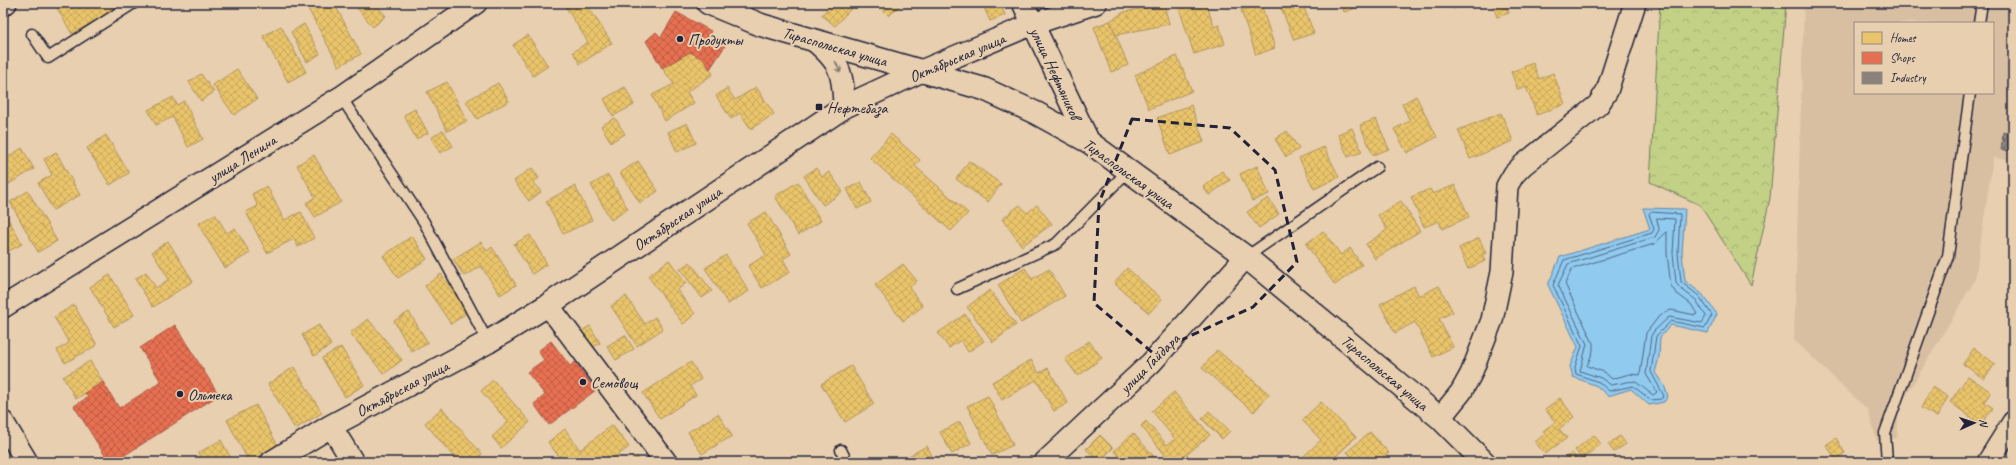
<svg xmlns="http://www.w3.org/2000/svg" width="2016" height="465" font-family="Caveat,sans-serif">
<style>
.built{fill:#d9bfa2;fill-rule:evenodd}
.forest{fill:url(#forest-crowns);stroke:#727a60}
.water{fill:#90caef;stroke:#6487a7}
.homes{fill:url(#homes-cross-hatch);stroke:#ad935c}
.shops{fill:url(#shops-cross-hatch);stroke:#ac584a}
.industry{fill:url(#industry-cross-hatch);stroke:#6b6468}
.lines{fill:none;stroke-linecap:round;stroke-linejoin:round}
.shore{stroke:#4e6583;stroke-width:1}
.service-casing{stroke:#22223b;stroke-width:13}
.minor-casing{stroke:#22223b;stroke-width:24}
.tertiary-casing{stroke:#22223b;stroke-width:25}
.service{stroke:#e7cfaf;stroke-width:10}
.minor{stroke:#e7cfaf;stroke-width:21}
.tertiary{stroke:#e7cfaf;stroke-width:22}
.oneway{stroke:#847875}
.marked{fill:none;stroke:#22223b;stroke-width:3;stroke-dasharray:8 5;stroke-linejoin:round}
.poi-dot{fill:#22223b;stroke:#e7cfaf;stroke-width:1.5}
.labels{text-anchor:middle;stroke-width:4;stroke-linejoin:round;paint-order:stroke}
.poi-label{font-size:16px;fill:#22223b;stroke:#e7cfaf;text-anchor:start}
.street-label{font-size:16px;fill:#22223b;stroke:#e7cfaf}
</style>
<defs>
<pattern id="forest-crowns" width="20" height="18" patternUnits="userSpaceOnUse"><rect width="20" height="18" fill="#c2d185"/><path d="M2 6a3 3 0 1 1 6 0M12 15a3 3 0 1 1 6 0" fill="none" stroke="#a6b374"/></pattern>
<pattern id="homes-cross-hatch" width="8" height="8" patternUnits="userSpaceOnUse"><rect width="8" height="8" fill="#e9c46a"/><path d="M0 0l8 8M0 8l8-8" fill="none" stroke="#c8a85d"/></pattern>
<pattern id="shops-cross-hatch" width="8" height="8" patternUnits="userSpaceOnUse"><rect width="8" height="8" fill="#e76f51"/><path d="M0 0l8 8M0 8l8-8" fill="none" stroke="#bb5b44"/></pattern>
<pattern id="industry-cross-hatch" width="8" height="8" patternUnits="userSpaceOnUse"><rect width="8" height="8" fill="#8a817c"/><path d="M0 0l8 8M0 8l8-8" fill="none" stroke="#706967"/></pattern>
</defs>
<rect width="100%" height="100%" fill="#e7cfaf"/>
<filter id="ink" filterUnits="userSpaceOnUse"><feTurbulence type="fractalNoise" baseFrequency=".025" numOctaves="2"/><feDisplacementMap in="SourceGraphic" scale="8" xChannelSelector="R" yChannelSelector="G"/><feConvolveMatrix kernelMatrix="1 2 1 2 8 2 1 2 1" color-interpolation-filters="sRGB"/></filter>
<g filter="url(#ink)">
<path class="built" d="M1804,3H2013V160L1993,158L1975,280L1899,408L1897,438L1877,441L1868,410L1794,340ZM1855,23H1993V93H1855Z"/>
<polygon class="forest" points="1660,3 1786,3 1770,198 1751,285 1700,205 1650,182"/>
<polygon class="water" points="1643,208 1685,209 1682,253 1685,281 1702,294 1717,314 1708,333 1671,325 1660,337 1659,357 1655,373 1664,385 1668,396 1664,402 1649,405 1631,389 1608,396 1597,386 1573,377 1570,366 1578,347 1548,285 1560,257 1650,229"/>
<g class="homes">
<polygon points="54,3 126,3 72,34"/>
<polygon points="305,3 334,3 361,54 339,66"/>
<polygon points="353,3 375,3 386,16 373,27"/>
<polygon points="563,3 586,3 612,43 580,64 573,52 588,42"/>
<polygon points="832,3 855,4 835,26 822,15"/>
<polygon points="876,3 902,3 889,16"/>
<polygon points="982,3 1000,3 1005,15 990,21"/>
<polygon points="1185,3 1206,3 1214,27 1219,25 1225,44 1194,54 1178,5"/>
<polygon points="1279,3 1302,3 1314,33 1294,40"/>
<polygon points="1341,3 1361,3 1362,6 1344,12"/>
<polygon points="1450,3 1464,3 1465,5 1453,9"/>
<polygon points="1492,3 1505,3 1509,13 1497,17"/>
<polygon points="1164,4 1169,24 1116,35 1110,21 1124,12"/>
<polygon points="1261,4 1275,48 1256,55 1241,10"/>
<polygon points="1110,21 1128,65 1111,72 1094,27"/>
<polygon points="304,24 320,54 307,62 291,32"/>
<polygon points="281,26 306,72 288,82 263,36"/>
<polygon points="528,35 548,66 533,76 513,45"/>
<polygon points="690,52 703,59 713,74 687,92 694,103 665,121 652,95 674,84 662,68"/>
<polygon points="1177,56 1192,91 1149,109 1135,75"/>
<polygon points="1533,63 1539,79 1553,73 1565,104 1537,115 1526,87 1518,90 1511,72"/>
<polygon points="237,69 257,99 234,115 213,85"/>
<polygon points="201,74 214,92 201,101 189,82"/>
<polygon points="447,82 467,121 447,131 427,92"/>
<polygon points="498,83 509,101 477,119 466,101"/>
<polygon points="625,87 634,105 613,116 604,99"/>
<polygon points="756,87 774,114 751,129 740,113 731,119 716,96 727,88 735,100"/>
<polygon points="1416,96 1437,137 1407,153 1394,129 1410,121 1402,104"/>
<polygon points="173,97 177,105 184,101 203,139 188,147 173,117 156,125 148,110"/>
<polygon points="1191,105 1204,142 1170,155 1157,118"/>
<polygon points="415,109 428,133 416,139 404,115"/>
<polygon points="1501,113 1513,141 1470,159 1458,130"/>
<polygon points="615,118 625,134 611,142 601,126"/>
<polygon points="1376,119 1389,149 1373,155 1360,125"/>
<polygon points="687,123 696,143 677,152 668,132"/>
<polygon points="1352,128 1362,152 1348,157 1338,134"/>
<polygon points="443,130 453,146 440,153 431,138"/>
<polygon points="1287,131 1299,149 1286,157 1275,139"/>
<polygon points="891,134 920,160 915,166 968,213 951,231 870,158"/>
<polygon points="106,135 129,173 110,185 87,148"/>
<polygon points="1324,147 1339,177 1314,189 1299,158"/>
<polygon points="22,148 34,169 9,184 3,174 3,160"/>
<polygon points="56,152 80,195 53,210 38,183 52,175 44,159"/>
<polygon points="314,155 341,202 315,217 306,203 315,197 297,165"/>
<polygon points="638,161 658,191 640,203 620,173"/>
<polygon points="969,161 1001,184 988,202 956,179"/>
<polygon points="1257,166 1269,194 1252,201 1240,174"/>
<polygon points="532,168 539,178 533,182 541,192 529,201 514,181"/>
<polygon points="816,168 822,177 829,172 843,192 823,205 804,176"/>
<polygon points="1222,171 1230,180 1209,195 1203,187"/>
<polygon points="608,175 628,209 611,220 591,185"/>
<polygon points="798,182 821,221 798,235 775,196"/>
<polygon points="861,182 871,202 857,209 847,189"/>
<polygon points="1455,185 1469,217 1442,229 1439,221 1424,227 1411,197 1430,189 1433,194"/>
<polygon points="267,186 284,220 301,212 314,238 298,247 294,239 267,253 246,212 258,206 252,194"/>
<polygon points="575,186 592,220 563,234 546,201"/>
<polygon points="28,191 57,241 38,252 10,202"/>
<polygon points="1268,198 1279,214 1259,228 1247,212"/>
<polygon points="1401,201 1420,231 1375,259 1366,244 1387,230 1378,215"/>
<polygon points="1020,205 1027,213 1037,205 1052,224 1022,246 1002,219"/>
<polygon points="766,212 791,254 783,259 790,272 762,288 748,266 766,255 747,223"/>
<polygon points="215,214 227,233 235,228 250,253 225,268 198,224"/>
<polygon points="6,215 22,244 3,254 3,216"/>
<polygon points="1323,231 1341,255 1350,248 1362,265 1335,285 1306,244"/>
<polygon points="530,235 547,264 532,274 514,244"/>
<polygon points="412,236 427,259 398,278 383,256"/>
<polygon points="1479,238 1486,253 1482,255 1485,261 1468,269 1459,248"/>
<polygon points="168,241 193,281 153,307 135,279 146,272 156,288 169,279 152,252"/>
<polygon points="481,242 487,251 492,247 516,285 500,295 481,266 464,276 453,259"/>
<polygon points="726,255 749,291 728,304 705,268"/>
<polygon points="669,260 686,283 677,290 695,314 683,324 648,276"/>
<polygon points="690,262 712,291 702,298 680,269"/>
<polygon points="903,264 917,281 909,288 923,306 903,321 875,285"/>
<polygon points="1025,268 1032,279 1049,269 1065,296 1021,323 998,285"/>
<polygon points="1127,268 1162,299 1149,313 1114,283"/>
<polygon points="441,274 468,312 451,324 425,286"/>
<polygon points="110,275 134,315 114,327 90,287"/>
<polygon points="1414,286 1419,296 1439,286 1453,312 1439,319 1453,347 1433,357 1415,322 1395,333 1380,304"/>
<polygon points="990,290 1016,325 993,342 967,307"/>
<polygon points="626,296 645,324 655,317 663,329 637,346 611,306"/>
<polygon points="74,305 97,345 65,363 57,350 69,343 54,317"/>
<polygon points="409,312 428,343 412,352 394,321"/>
<polygon points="965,314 984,341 968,352 961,340 949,348 938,333"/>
<polygon points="368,319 402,360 384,374 350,333"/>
<polygon points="319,325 331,345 314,356 302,335"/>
<polygon points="590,326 600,343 586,351 576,334"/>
<polygon points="625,335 634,349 616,360 607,346"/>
<polygon points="1089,341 1102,358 1078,376 1065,359"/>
<polygon points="341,347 364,385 345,397 322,358"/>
<polygon points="1974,348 1995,364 1984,379 1963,364"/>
<polygon points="1217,350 1269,394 1254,412 1202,368"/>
<polygon points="1031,360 1039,373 1048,368 1068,403 1054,411 1036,380 1002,400 992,382"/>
<polygon points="90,361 103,382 76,399 63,377"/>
<polygon points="691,362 701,379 690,386 696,395 660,419 643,393"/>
<polygon points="851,366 874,404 845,422 821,384"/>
<polygon points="294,367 322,413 295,429 268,384"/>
<polygon points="1968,376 1991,392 1984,402 1993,408 1981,425 1950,402"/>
<polygon points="493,380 530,422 501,448 492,437 508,422 481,391"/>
<polygon points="1932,387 1948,397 1937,417 1921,408"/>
<polygon points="1174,392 1210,435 1178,462 1171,462 1141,426 1146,421 1167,445 1175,439 1152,411"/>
<polygon points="988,396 1013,445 992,455 967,406"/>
<polygon points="1560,398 1574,417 1559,429 1567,438 1545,454 1535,442 1545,434 1543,431 1555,422 1545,409"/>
<polygon points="1321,402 1356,437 1330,462 1306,462 1302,458 1321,440 1302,420"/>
<polygon points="256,405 278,446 249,462 227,420"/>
<polygon points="442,408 482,454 473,462 458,462 425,423"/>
<polygon points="1209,411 1230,431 1222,439 1202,419"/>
<polygon points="718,414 732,436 702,454 688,432"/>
<polygon points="960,422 971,443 952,454 940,432"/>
<polygon points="612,425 629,447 608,462 563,462 548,442 565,429 580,450"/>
<polygon points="1370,432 1389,453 1378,462 1356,462 1347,452"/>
<polygon points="1133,433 1159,462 1124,462 1114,451"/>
<polygon points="1100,435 1113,448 1099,462 1086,449"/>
<polygon points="1594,435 1601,444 1582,459 1575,450"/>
<polygon points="1620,436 1626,444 1614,452 1608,444"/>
<polygon points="1836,438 1845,453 1836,459 1826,445"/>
<polygon points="221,440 233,462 203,462 198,453"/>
<polygon points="927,446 935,462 905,462 903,459"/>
<polygon points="1572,453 1579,462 1560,462"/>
<polygon points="637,457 641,462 630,462"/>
</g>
<g class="shops">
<polygon points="676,12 711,31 708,37 725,46 710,69 703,59 690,52 662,68 646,41 656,32 661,37"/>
<polygon points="175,325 219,395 114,462 109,462 74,406 88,397 85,393 103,382 119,408 161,382 140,348"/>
<polygon points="551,341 570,366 575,362 596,390 549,425 534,404 545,395 527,372 544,360 538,351"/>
</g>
<polygon class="industry" points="2003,132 2013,133 2013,151 2001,150"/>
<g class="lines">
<g class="shore">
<polygon points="1651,212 1680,214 1678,253 1681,282 1699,296 1712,315 1705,328 1671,321 1656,336 1651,372 1664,396 1661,399 1651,400 1633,386 1609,391 1599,382 1576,374 1575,367 1582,346 1553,285 1564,260 1652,233 1654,229 1649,214"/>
<path d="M1657,218L1675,219L1673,253L1676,283L1680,288L1696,300L1706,316L1702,323L1669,317L1654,331L1651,336L1646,374L1657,392L1653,395C1629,378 1641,380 1611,385L1601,378L1580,371L1587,344L1558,285L1568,264L1655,237L1659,230Z"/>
<polygon points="1667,232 1667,254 1671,286 1676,293 1691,304 1697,314 1695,315 1671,310 1660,315 1646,333 1640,375 1629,374 1612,379 1604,372 1587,366 1593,351 1593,343 1565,284 1572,269 1654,244"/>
</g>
<g class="service-casing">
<g id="service">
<polyline points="1979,23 1982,3"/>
<polyline points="32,34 48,58 134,3"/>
<polyline points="341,97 424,222 488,342"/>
<polyline points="1246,257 1377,167"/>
<polyline points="957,289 1056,244 1127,172"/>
<polyline points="841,450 847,462"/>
<polyline points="1887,462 1885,433 1948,256 1970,93"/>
</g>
</g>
<g class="minor-casing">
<g id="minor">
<polyline points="1023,3 1089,142"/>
<polyline points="3,5 6,3"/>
<path d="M812,39C840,62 843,71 844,107"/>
<polyline points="921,71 1033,24 1096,3"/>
<polyline points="548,305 666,462"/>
<polyline points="3,307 341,97 476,3"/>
<polyline points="1440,418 1461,392 1471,374 1492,320 1502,272 1507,186 1514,174 1523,165 1598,105 1607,91 1635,3"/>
<polyline points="3,422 27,462"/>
<polyline points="331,426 353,462"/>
<polyline points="1045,462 1151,363 1246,257"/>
<polyline points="1988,462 2013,422"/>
</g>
</g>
<g class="tertiary-casing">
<g id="tertiary">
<polyline points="708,3 761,25 984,89 1036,113 1089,142 1246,257 1440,418 1484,462"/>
<polyline points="272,462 331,426 488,342 548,305 844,107 921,71"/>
</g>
</g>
<use href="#service" class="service"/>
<use href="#minor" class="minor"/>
<use href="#tertiary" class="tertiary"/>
</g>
<defs><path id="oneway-shaft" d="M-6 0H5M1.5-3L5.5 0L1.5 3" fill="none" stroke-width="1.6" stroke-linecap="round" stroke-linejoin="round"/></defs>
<use class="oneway" href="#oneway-shaft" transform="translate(838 67) rotate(65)"/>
</g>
<path class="marked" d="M1132,119L1230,128L1275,170L1297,262L1253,307L1153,353L1094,303L1099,203Z"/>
<g class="poi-dot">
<circle cx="680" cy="39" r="4"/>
<rect x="815" y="103" width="8" height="8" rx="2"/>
<circle cx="583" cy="382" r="4"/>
<circle cx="180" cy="394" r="4"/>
</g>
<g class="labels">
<g class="poi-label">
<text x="688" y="45">Продукты</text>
<text x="827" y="113">Нефтебаза</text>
<text x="591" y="388">Семовощ</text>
<text x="188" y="400">Ольмека</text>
</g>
<g class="street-label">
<text transform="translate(835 46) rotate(16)" y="6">Тираспольская улица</text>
<text transform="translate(957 57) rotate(-23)" y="6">Октябрьская улица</text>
<text transform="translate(1056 73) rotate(65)" y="6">улица Нефтяников</text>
<text transform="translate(242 158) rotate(-32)" y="6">улица Ленина</text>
<text transform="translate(1129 173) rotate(36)" y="6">Тираспольская улица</text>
<text transform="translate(677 218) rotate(-34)" y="6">Октябрьская улица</text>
<text transform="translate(1149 363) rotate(-45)" y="6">улица Гайдара</text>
<text transform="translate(1385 372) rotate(40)" y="6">Тираспольская улица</text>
<text transform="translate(402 388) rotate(-28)" y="6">Октябрьская улица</text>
</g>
</g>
<rect width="2016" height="465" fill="none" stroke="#e7cfaf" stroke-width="16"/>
<rect x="8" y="8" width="2000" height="449" fill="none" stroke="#22223b" stroke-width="1.5" filter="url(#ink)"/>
<rect x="1854" y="22" width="140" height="72" fill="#e7cfaf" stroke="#988a81"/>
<rect x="1862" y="32" width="20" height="12" fill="#e9c46a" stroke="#988a81"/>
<text x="1890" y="42" font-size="12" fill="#22223b">Homes</text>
<rect x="1862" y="52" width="20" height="12" fill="#e76f51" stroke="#988a81"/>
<text x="1890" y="62" font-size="12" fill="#22223b">Shops</text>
<rect x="1862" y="72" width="20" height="12" fill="#8a817c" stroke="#988a81"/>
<text x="1890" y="82" font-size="12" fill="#22223b">Industry</text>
<g transform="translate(1974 423) rotate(87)" stroke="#e7cfaf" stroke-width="3" paint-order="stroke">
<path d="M0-3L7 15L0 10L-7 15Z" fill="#22223b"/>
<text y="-6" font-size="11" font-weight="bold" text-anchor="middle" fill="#22223b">N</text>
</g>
</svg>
